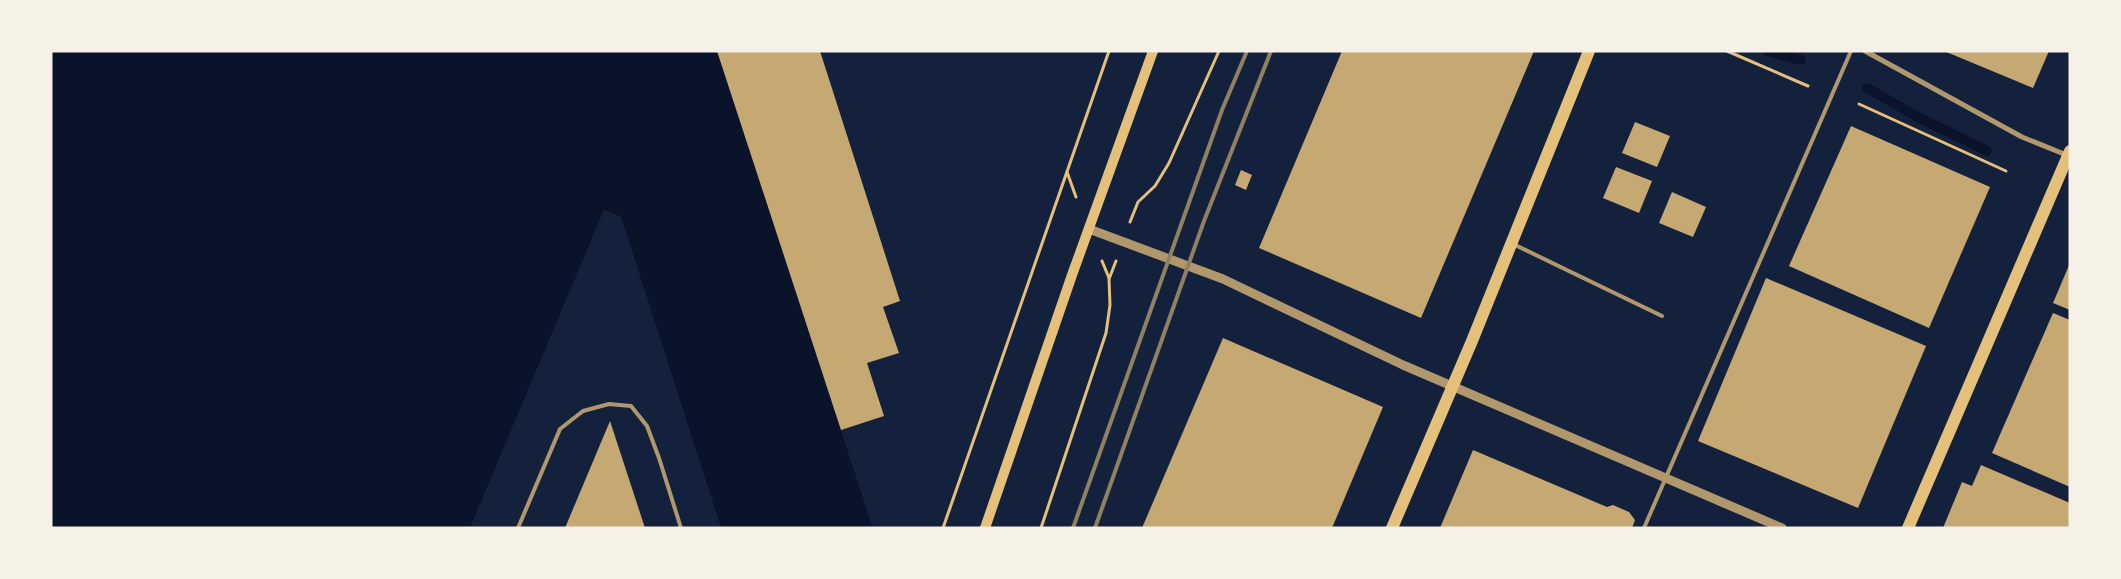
<svg xmlns="http://www.w3.org/2000/svg" width="2121" height="579" font-family="'Sofia Sans Condensed',sans-serif">
<style>
.water{fill:#0b132b}
.pier{fill:#14213d}
.lines{fill:none;stroke-linecap:round;stroke-linejoin:round}
.stream{stroke:#0b132b;stroke-width:10}
.building{fill:#c6a872}
.path{stroke:#e5c07b;stroke-width:3}
.service{stroke:#b1986c;stroke-width:4}
.minor{stroke:#b1986c;stroke-width:5}
.tertiary{stroke:#b1986c;stroke-width:9}
.secondary{stroke:#e5c07b;stroke-width:10}
.primary{stroke:#e5c07b;stroke-width:12}
.rail{stroke:#918062;stroke-width:4}
</style>
<rect width="100%" height="100%" fill="#14213d"/>
<polygon class="water" points="51,51 717,51 873,528 721,528 621,217 604,210 470,528 51,528"/>
<g class="pier">
<polygon points="717,51 720,51 876,528 873,528"/>
<polygon points="604,210 621,217 721,528 718,528 619,219 605,214 473,528 470,528"/>
</g>
<g class="lines">
<g class="stream">
<polyline points="1768,51 1801,60"/>
<polyline points="1867,88 1920,118 1987,151"/>
</g>
</g>
<g class="building">
<polygon points="717,51 820,51 900,301 883,307 899,353 867,363 884,416 841,430"/>
<polygon points="1342,51 1534,51 1421,318 1259,248"/>
<polygon points="1944,51 2049,51 2033,88"/>
<polygon points="1635,122 1670,136 1657,167 1622,153"/>
<polygon points="1851,126 1990,187 1929,328 1789,266"/>
<polygon points="1616,167 1652,181 1639,213 1603,198"/>
<polygon points="1241,170 1252,175 1246,190 1235,185"/>
<polygon points="1672,192 1706,207 1693,237 1659,223"/>
<polygon points="2070,263 2070,310 2053,303"/>
<polygon points="1766,278 1926,346 1858,508 1698,441"/>
<polygon points="2053,313 2070,320 2070,487 1992,453"/>
<polygon points="1223,338 1383,407 1332,528 1142,528"/>
<polygon points="610,421 645,528 565,528"/>
<polygon points="1473,450 1607,507 1613,505 1629,512 1635,520 1632,528 1440,528"/>
<polygon points="1981,465 2070,503 2070,528 1943,528 1962,482 1972,486"/>
</g>
<g class="lines">
<g class="path">
<polyline points="1727,51 1808,86"/>
<polyline points="1859,104 2006,171"/>
<polyline points="1067,172 1076,197"/>
<polyline points="1130,222 1138,202 1155,186 1169,163 1219,51"/>
<polyline points="1102,261 1109,278"/>
<polyline points="943,528 1109,51"/>
<polyline points="1041,528 1106,333 1110,305 1109,279 1116,261"/>
</g>
<g class="service">
<polyline points="1513,244 1662,316"/>
<polyline points="518,528 560,429 583,411 609,404 631,406 647,426 659,458 681,528"/>
<polyline points="1644,528 1851,51"/>
</g>
<polyline class="minor" points="1865,51 2022,137 2069,156"/>
<polyline class="tertiary" points="1089,229 1223,279 1403,365 1782,528"/>
<polyline class="secondary" points="985,528 1072,275 1153,51"/>
<g class="primary">
<polyline points="1392,528 1472,341 1589,51"/>
<polyline points="1908,528 2070,151"/>
</g>
<g class="rail">
<polyline points="1073,528 1222,110 1247,51"/>
<polyline points="1095,528 1204,221 1271,51"/>
</g>
</g>
<rect width="2121" height="579" fill="none" stroke="#f6f1e7" stroke-width="105"/>
</svg>
